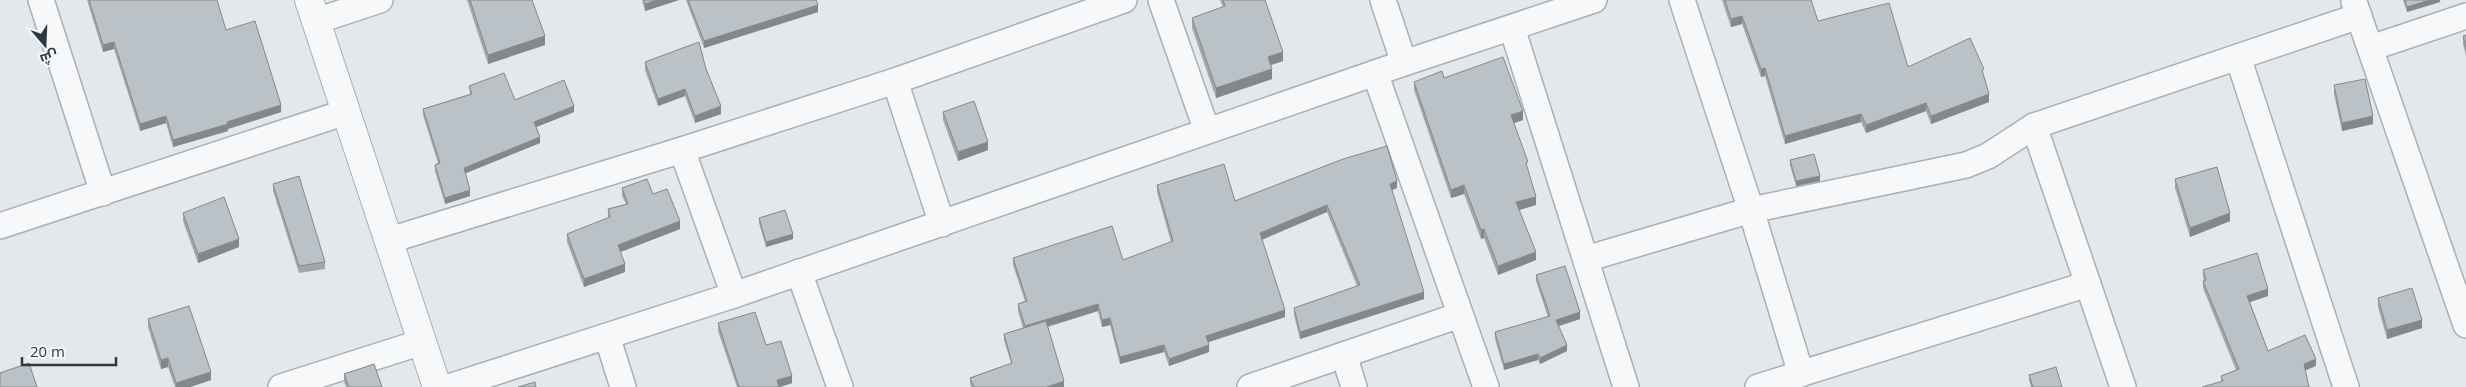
<svg xmlns="http://www.w3.org/2000/svg" width="2466" height="387" font-family="'Open Sans',Cairo,sans-serif">
<style>
.lines{fill:none;stroke-linecap:round;stroke-linejoin:round}
.minor-casing{stroke:#a9b0b5;stroke-width:28}
.tertiary-casing{stroke:#a9b0b5;stroke-width:30}
.minor{stroke:#f7f8f9;stroke-width:25}
.tertiary{stroke:#f7f8f9;stroke-width:28}
.wall{fill:#a1a7ab}
.shaded-wall{fill:#83888b}
.building{fill:#bbc2c7;stroke:#83888b}
</style>
<rect width="100%" height="100%" fill="#e4e8eb"/>
<g class="lines">
<g class="minor-casing">
<g id="minor">
<polyline points="41,0 103,193"/>
<polyline points="1161,0 1207,131"/>
<polyline points="1383,0 1404,63"/>
<polyline points="1682,0 1751,210 1801,374"/>
<polyline points="2354,2 2466,325"/>
<polyline points="316,21 380,0"/>
<polyline points="1512,28 1626,387"/>
<polyline points="2371,48 2466,16"/>
<polyline points="2238,57 2346,387"/>
<polyline points="1375,73 1486,387"/>
<polyline points="895,81 942,224"/>
<polyline points="2034,126 2123,387"/>
<polyline points="682,150 734,295"/>
<polyline points="0,226 346,112"/>
<polyline points="390,240 682,150 895,81 1124,0"/>
<polyline points="1586,259 1751,210 1966,165 1988,156 2034,126 2359,16"/>
<polyline points="799,272 840,387"/>
<polyline points="607,336 623,387"/>
<polyline points="1344,355 1354,387"/>
<polyline points="281,387 422,342"/>
<polyline points="449,387 734,295 1404,63 1594,0"/>
<polyline points="1250,387 1460,315"/>
<polyline points="1758,387 2088,284"/>
</g>
</g>
<g class="tertiary-casing">
<polyline id="tertiary" points="309,0 437,387"/>
</g>
<use href="#minor" class="minor"/>
<use href="#tertiary" class="tertiary"/>
</g>
<g class="wall">
<polygon points="87,0 217,0 226,30 281,112 228,129 228,131 173,147 166,123 140,131 114,49 103,52"/>
<polygon points="467,0 532,0 545,45 488,64"/>
<polygon points="642,0 679,0 645,11"/>
<polygon points="686,0 816,0 818,12 704,48"/>
<polygon points="1220,0 1265,0 1283,61 1271,65 1272,79 1216,98 1192,28 1192,18 1223,7"/>
<polygon points="1722,0 1811,0 1818,21 1908,67 1984,76 1989,102 1931,124 1926,111 1866,133 1861,122 1785,144 1765,76 1761,77 1742,24 1731,27"/>
<polygon points="2403,0 2440,0 2440,2 2407,12"/>
<polygon points="2466,35 2466,56 2463,44 2463,36"/>
<polygon points="645,62 706,69 721,114 695,123 685,96 658,106 645,70"/>
<polygon points="1444,78 1523,120 1514,123 1528,170 1536,205 1519,210 1536,260 1498,275 1484,238 1481,239 1464,194 1451,198 1414,90 1414,82"/>
<polygon points="2334,85 2373,124 2342,131 2334,94"/>
<polygon points="469,86 515,100 574,112 536,127 540,143 465,173 470,196 445,204 435,171 435,165 438,163 423,115 423,109 470,94"/>
<polygon points="943,112 988,150 958,161 943,120"/>
<polygon points="1790,160 1820,181 1796,186 1790,165"/>
<polygon points="2175,179 2230,221 2190,237 2175,188"/>
<polygon points="273,184 325,262 325,269 299,273 273,191"/>
<polygon points="1157,185 1235,201 1397,188 1392,190 1424,299 1300,339 1294,315 1294,308 1357,286 1327,212 1262,240 1285,317 1208,342 1209,352 1169,366 1164,352 1120,364 1110,325 1102,327 1098,311 1048,327 1064,387 971,387 970,384 970,378 1011,363 1004,340 1004,334 1023,328 1018,311 1018,304 1025,301 1013,265 1013,258 1123,260 1171,242 1157,192"/>
<polygon points="622,188 653,194 680,229 620,252 625,272 584,287 567,242 567,234 608,218 608,209 626,204 622,196"/>
<polygon points="183,213 239,247 198,263 183,221"/>
<polygon points="759,218 793,239 766,247 759,223"/>
<polygon points="2203,270 2268,296 2250,302 2268,351 2316,366 2221,381 2221,376 2236,370 2203,288 2203,281 2204,281 2203,277"/>
<polygon points="1536,275 1580,319 1558,326 1567,351 1540,364 1538,360 1504,370 1495,339 1495,332 1548,317 1536,281"/>
<polygon points="2378,298 2422,328 2387,339 2378,307"/>
<polygon points="148,319 211,380 190,387 175,387 168,367 161,369 148,327"/>
<polygon points="718,323 766,345 792,383 780,387 737,387 718,331"/>
<polygon points="344,374 382,387 346,387 344,382"/>
<polygon points="2029,375 2062,387 2031,387 2029,380"/>
</g>
<g class="shaded-wall">
<polygon points="657,0 679,0 645,11 645,4"/>
<polygon points="2430,0 2440,0 2440,2 2407,12 2407,7"/>
<polygon points="818,5 818,12 704,48 704,41"/>
<polygon points="1742,16 1742,24 1731,27 1731,19"/>
<polygon points="545,36 545,45 488,64 488,55"/>
<polygon points="114,42 114,49 103,52 103,45"/>
<polygon points="1283,52 1283,61 1268,66 1268,57"/>
<polygon points="1765,68 1765,76 1761,77 1761,69"/>
<polygon points="1272,69 1272,79 1216,98 1216,88"/>
<polygon points="685,89 685,96 658,106 658,99"/>
<polygon points="1989,94 1989,102 1931,124 1931,116"/>
<polygon points="1926,103 1926,111 1866,133 1866,125"/>
<polygon points="281,105 281,112 228,129 228,131 173,147 173,140 227,122"/>
<polygon points="574,106 574,112 534,128 534,122"/>
<polygon points="721,106 721,114 695,123 695,116"/>
<polygon points="1523,111 1523,120 1511,124 1511,115"/>
<polygon points="1861,114 1861,122 1785,144 1785,136"/>
<polygon points="166,116 166,123 140,131 140,124"/>
<polygon points="2373,116 2373,124 2342,131 2342,123"/>
<polygon points="540,137 540,143 464,174 464,168"/>
<polygon points="988,142 988,150 958,161 958,152"/>
<polygon points="1820,176 1820,181 1796,186 1796,181"/>
<polygon points="1397,181 1397,188 1390,191 1390,184"/>
<polygon points="1464,185 1464,194 1451,198 1451,190"/>
<polygon points="470,190 470,196 445,204 445,198"/>
<polygon points="1536,197 1536,205 1516,211 1516,202"/>
<polygon points="1327,205 1327,212 1260,240 1260,233"/>
<polygon points="2230,213 2230,221 2190,237 2190,228"/>
<polygon points="680,221 680,229 618,253 618,245"/>
<polygon points="1484,229 1484,238 1481,239 1481,230"/>
<polygon points="793,234 793,239 766,247 766,242"/>
<polygon points="239,239 239,247 198,263 198,254"/>
<polygon points="1536,252 1536,260 1498,275 1498,266"/>
<polygon points="625,264 625,272 584,287 584,279"/>
<polygon points="2268,289 2268,296 2247,303 2247,296"/>
<polygon points="1424,292 1424,299 1300,339 1300,332"/>
<polygon points="1098,304 1098,311 1025,333 1025,326"/>
<polygon points="1285,310 1285,317 1206,343 1206,336"/>
<polygon points="1580,312 1580,319 1556,327 1556,320"/>
<polygon points="1110,318 1110,325 1102,327 1102,320"/>
<polygon points="2422,320 2422,328 2387,339 2387,330"/>
<polygon points="1164,345 1164,352 1120,364 1120,357"/>
<polygon points="1209,345 1209,352 1169,366 1169,359"/>
<polygon points="1567,345 1567,351 1540,364 1540,358"/>
<polygon points="1538,354 1538,360 1504,370 1504,364"/>
<polygon points="168,358 168,367 161,369 161,360"/>
<polygon points="2316,359 2316,366 2304,371 2304,364"/>
<polygon points="211,372 211,380 190,387 176,387 176,383"/>
<polygon points="792,376 792,383 780,387 777,387 777,380"/>
<polygon points="1064,381 1064,387 1047,387"/>
</g>
<g class="building">
<polygon points="89,0 217,0 226,30 255,21 281,105 227,122 228,124 173,140 166,116 140,124 114,42 103,45"/>
<polygon points="470,0 532,0 545,36 488,55"/>
<polygon points="644,0 657,0 645,4"/>
<polygon points="688,0 816,0 818,5 704,41"/>
<polygon points="1223,0 1265,0 1283,52 1268,57 1272,69 1216,88 1192,18 1225,6"/>
<polygon points="1725,0 1811,0 1818,21 1889,3 1908,67 1970,38 1984,69 1982,70 1989,94 1931,116 1926,103 1866,125 1861,114 1785,136 1765,68 1761,69 1742,16 1731,19"/>
<polygon points="2405,0 2430,0 2407,7"/>
<polygon points="2466,35 2466,47 2463,36"/>
<polygon points="699,42 706,69 721,106 695,116 685,89 658,99 645,62"/>
<polygon points="1503,57 1523,111 1511,115 1528,162 1526,163 1536,197 1516,202 1536,252 1498,266 1484,229 1481,230 1464,185 1451,190 1414,82 1442,71 1444,78"/>
<polygon points="504,73 515,100 564,80 574,106 534,122 540,137 464,168 470,190 445,198 435,165 440,163 423,109 472,94 469,86"/>
<polygon points="2365,79 2373,116 2342,123 2334,85"/>
<polygon points="974,101 988,142 958,152 943,112"/>
<polygon points="1387,146 1397,181 1390,184 1424,292 1300,332 1294,308 1360,285 1327,205 1260,233 1285,310 1206,336 1209,345 1169,359 1164,345 1120,357 1110,318 1102,320 1098,304 1025,326 1018,304 1027,301 1013,258 1112,226 1123,260 1173,241 1157,185 1224,164 1235,201 1343,159"/>
<polygon points="1814,154 1820,176 1796,181 1790,160"/>
<polygon points="2217,167 2230,213 2190,228 2175,179"/>
<polygon points="299,176 325,262 299,266 273,184"/>
<polygon points="647,179 653,194 667,189 680,221 618,245 625,264 584,279 567,234 610,217 608,209 628,204 622,188"/>
<polygon points="224,197 239,239 198,254 183,213"/>
<polygon points="785,210 793,234 766,242 759,218"/>
<polygon points="2257,253 2268,289 2247,296 2268,351 2305,335 2316,359 2304,364 2309,387 2202,387 2223,381 2221,376 2239,369 2203,281 2206,280 2203,270"/>
<polygon points="1565,266 1580,312 1556,320 1567,345 1540,358 1538,354 1504,364 1495,332 1550,316 1536,275"/>
<polygon points="2412,288 2422,320 2387,330 2378,298"/>
<polygon points="189,306 211,372 176,383 168,358 161,360 148,319"/>
<polygon points="755,312 766,345 781,341 792,376 777,380 779,387 739,387 718,323"/>
<polygon points="1046,321 1064,381 1047,387 974,387 970,378 1012,363 1004,334"/>
<polygon points="29,363 37,387 0,387 0,373"/>
<polygon points="374,364 382,387 349,387 344,374"/>
<polygon points="2056,367 2062,387 2033,387 2029,375"/>
<polygon points="535,382 536,387 518,387"/>
</g>
<g transform="translate(45 45) rotate(161)" stroke="#f4f6f8" stroke-width="4" paint-order="stroke">
<path d="M0-4L9 19L0 12L-9 19Z" fill="#2c3942"/>
<text y="-8" font-size="14" font-weight="bold" text-anchor="middle" fill="#2c3942">ش</text>
</g>
<path d="M22 357v8h94v-8" fill="none" stroke="#2c3942" stroke-width="2.5"/>
<text x="30" y="357" font-size="15" fill="#2c3942" stroke="#f4f6f8" stroke-width="4" paint-order="stroke">20 m</text>
</svg>
